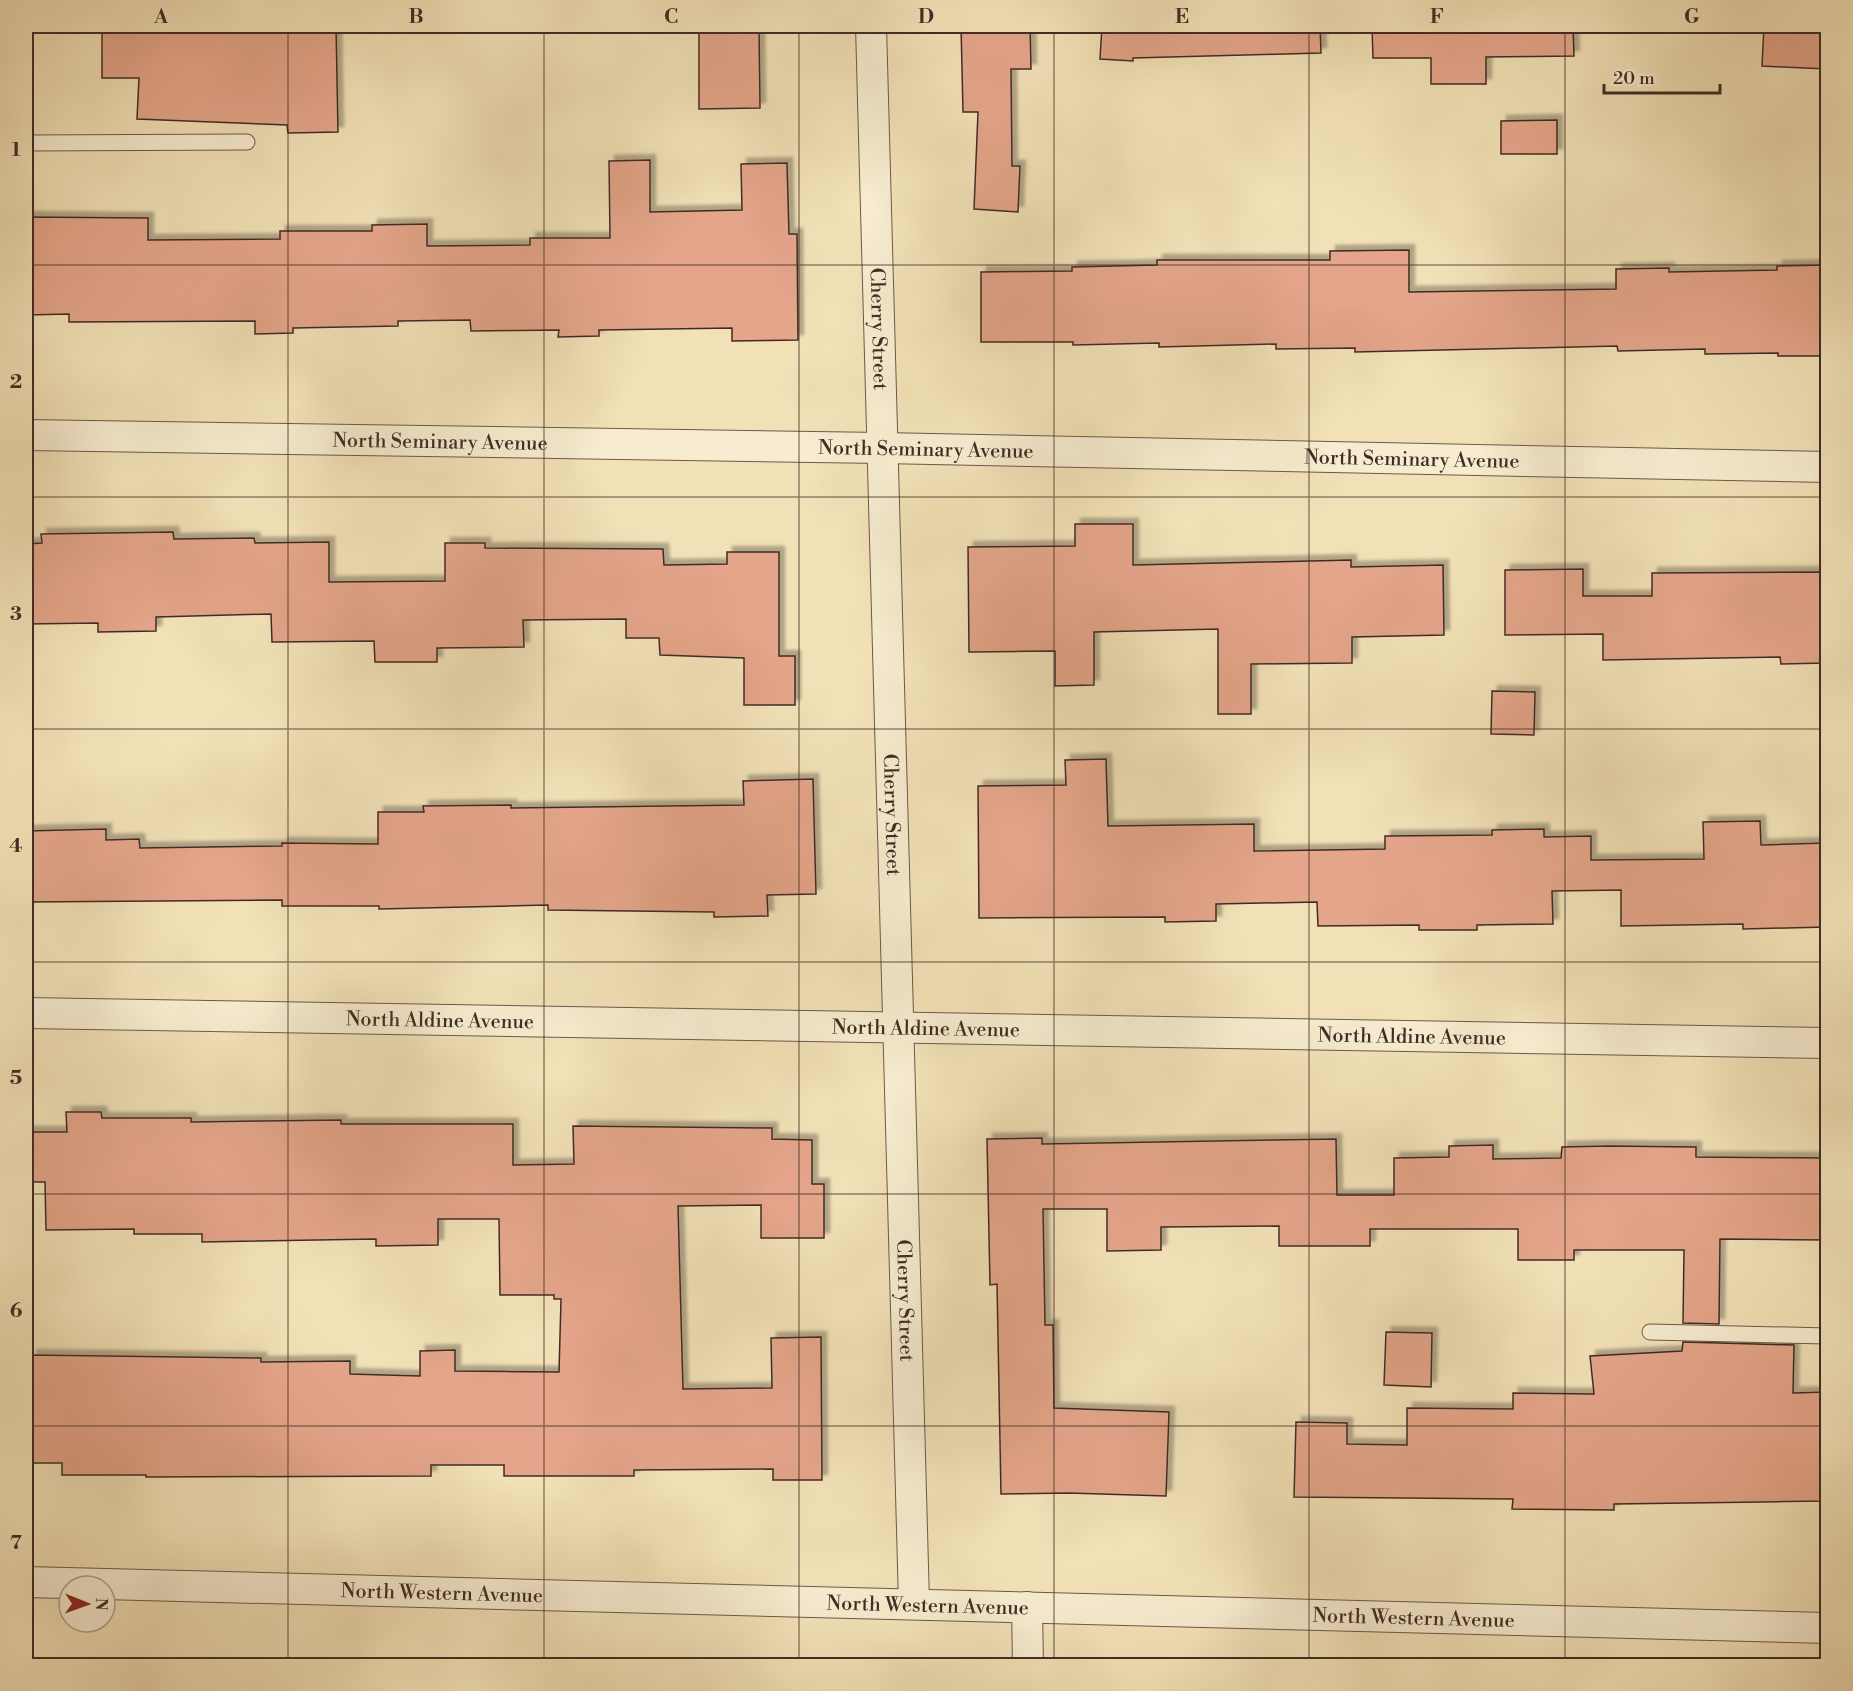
<svg xmlns="http://www.w3.org/2000/svg" width="1853" height="1691" font-family="'Libre Bodoni',serif">
<style>
.building{fill:#e4a58a;stroke:#402c25;stroke-width:1.5;filter:url(#shadow)}
.lines{fill:none;stroke-linecap:round;stroke-linejoin:round}
.service-casing{stroke:#6c594a;stroke-width:17}
.minor-casing{stroke:#6c594a;stroke-width:32}
.service{stroke:#f7ecd0;stroke-width:15}
.minor{stroke:#f7ecd0;stroke-width:30}
.grid{fill:none;stroke:#402c25;stroke-width:1.5;stroke-opacity:0.55}
.labels{text-anchor:middle;stroke-width:6;stroke-linejoin:round;paint-order:stroke}
.street-label{font-size:20px;fill:#402c25;stroke:#f7ecd0}
.neatline{fill:none;stroke:#402c25;stroke-width:2}
.grid-label{font-size:20px;text-anchor:middle;font-weight:bold;fill:#402c25}
</style>
<defs>
<filter id="shadow"><feDropShadow dx="5.5" dy="-5.5" stdDeviation="1.5" flood-color="#0004"/></filter>
</defs>
<rect width="100%" height="100%" fill="#f2e1b7"/>
<filter id="stains"><feTurbulence type="fractalNoise" baseFrequency=".00333" numOctaves="4"/><feColorMatrix values="0 0 0 0 .2 0 0 0 0 .09 0 0 0 0 .02 0 0 0 .5 -.17"/></filter>
<radialGradient id="worn" r=".72"><stop offset=".6" stop-color="#630" stop-opacity="0"/><stop offset="1" stop-color="#630" stop-opacity=".3"/></radialGradient>
<g class="building">
<polygon points="102,26 336,26 338,132 288,133 287,125 137,119 139,78 102,78"/>
<polygon points="699,26 759,26 760,108 699,109"/>
<polygon points="961,26 1030,26 1031,69 1011,69 1012,166 1020,166 1018,212 974,209 978,112 963,112"/>
<polygon points="1102,26 1320,26 1321,53 1133,58 1133,61 1100,59"/>
<polygon points="1372,26 1573,26 1574,56 1486,57 1486,84 1431,84 1431,58 1373,58"/>
<polygon points="1764,26 1827,26 1827,69 1762,66"/>
<polygon points="1557,120 1557,154 1501,154 1501,121"/>
<polygon points="650,160 650,212 742,210 741,164 787,163 789,234 797,234 798,340 732,341 732,328 599,330 599,336 558,337 559,330 471,331 470,320 398,321 398,326 293,328 293,333 255,334 255,321 69,322 69,314 26,315 26,217 148,218 148,240 280,239 280,231 372,231 372,225 427,224 427,246 530,245 530,238 610,238 609,161"/>
<polygon points="1409,250 1409,292 1616,289 1616,269 1669,268 1669,272 1777,270 1777,266 1827,265 1827,343 1824,343 1824,356 1778,356 1778,353 1705,354 1705,349 1618,351 1617,346 1355,352 1355,348 1276,349 1276,344 1159,347 1159,343 1073,345 1073,342 981,342 981,272 1072,271 1072,267 1157,265 1157,260 1330,260 1330,251"/>
<polygon points="1075,524 1133,524 1133,565 1351,560 1351,567 1443,565 1444,635 1352,637 1352,663 1251,664 1251,714 1218,714 1218,629 1094,632 1094,685 1055,686 1055,651 969,652 968,547 1075,546"/>
<polygon points="173,532 174,539 254,538 255,543 329,542 329,582 445,581 445,543 485,543 485,548 663,549 664,565 727,564 727,552 779,552 779,656 795,656 795,705 744,705 744,658 660,655 659,638 626,638 626,619 523,620 524,647 437,648 437,662 375,662 374,641 272,642 271,614 156,617 156,631 98,632 98,623 26,624 26,544 42,543 41,534"/>
<polygon points="1583,569 1583,596 1652,596 1652,573 1827,572 1827,663 1781,664 1780,657 1603,660 1603,634 1505,635 1505,570"/>
<polygon points="1492,691 1535,692 1534,735 1491,734"/>
<polygon points="1106,759 1108,826 1254,824 1254,851 1385,849 1385,836 1492,835 1492,830 1544,829 1544,837 1591,836 1591,860 1704,859 1703,822 1760,821 1761,845 1827,843 1827,927 1743,929 1743,924 1621,926 1621,890 1552,891 1553,924 1477,925 1477,930 1419,930 1419,925 1318,926 1317,902 1216,904 1216,921 1165,922 1165,917 979,918 978,786 1066,785 1065,760"/>
<polygon points="813,779 816,894 767,895 768,916 714,917 714,912 548,910 548,905 379,909 379,906 282,906 282,900 26,902 26,831 106,829 106,840 139,839 140,848 282,846 282,843 378,844 378,812 424,812 423,806 511,805 511,808 744,805 743,781"/>
<polygon points="66,1112 101,1112 102,1118 191,1118 191,1122 341,1120 341,1124 513,1124 513,1165 574,1164 573,1126 772,1128 772,1139 812,1140 812,1184 824,1184 824,1238 761,1238 761,1205 678,1206 683,1389 772,1388 771,1338 821,1337 822,1480 773,1480 773,1469 634,1470 634,1476 504,1476 504,1465 431,1465 431,1476 146,1477 146,1475 62,1475 62,1463 32,1463 31,1355 261,1358 261,1362 350,1361 350,1374 420,1376 420,1351 455,1350 455,1371 559,1372 561,1299 554,1299 554,1295 500,1295 499,1219 438,1219 438,1245 376,1246 376,1239 202,1242 202,1234 134,1234 134,1229 46,1230 45,1182 26,1182 26,1132 67,1132"/>
<polygon points="1042,1138 1042,1144 1336,1139 1337,1195 1394,1195 1394,1158 1449,1157 1449,1146 1493,1145 1493,1159 1561,1158 1562,1147 1609,1146 1696,1147 1696,1157 1827,1158 1827,1240 1720,1239 1719,1324 1683,1323 1684,1250 1574,1250 1574,1260 1518,1260 1518,1229 1370,1229 1370,1246 1279,1246 1279,1226 1161,1227 1161,1250 1107,1251 1107,1209 1043,1209 1045,1325 1053,1325 1054,1408 1169,1412 1166,1496 1068,1493 1001,1494 997,1284 990,1285 987,1139"/>
<polygon points="1386,1332 1432,1333 1431,1387 1384,1385"/>
<polygon points="1683,1342 1794,1345 1793,1393 1827,1392 1827,1501 1614,1504 1614,1510 1512,1509 1513,1499 1294,1497 1296,1422 1347,1423 1347,1444 1407,1445 1407,1408 1513,1409 1513,1393 1594,1394 1590,1356 1682,1351"/>
</g>
<g class="lines">
<g class="service-casing">
<g id="service">
<polyline points="26,143 247,142"/>
<polyline points="1650,1332 1828,1336"/>
</g>
</g>
<g class="minor-casing">
<g id="minor">
<path id="s1" d="M871,26L914,1603"/>
<path id="s2" d="M26,435L882,448L1828,467"/>
<path id="s3" d="M26,1013L1828,1043"/>
<path id="s4" d="M26,1582L1828,1628"/>
<polyline points="1027,1607 1028,1666"/>
</g>
</g>
<use href="#service" class="service"/>
<use href="#minor" class="minor"/>
</g>
<path class="grid" d="M288,26V1666M544,26V1666M799,26V1666M1054,26V1666M1309,26V1666M1565,26V1666M26,265H1828M26,497H1828M26,729H1828M26,962H1828M26,1194H1828M26,1426H1828"/>
<g class="labels">
<g class="street-label">
<text dy="7" stroke="none"><textPath href="#s1" startOffset="303">Cherry Street</textPath></text>
<text dy="7" stroke="none"><textPath href="#s2" startOffset="414">North Seminary Avenue</textPath></text>
<text dy="7" stroke="none"><textPath href="#s2" startOffset="900">North Seminary Avenue</textPath></text>
<text dy="7" stroke="none"><textPath href="#s2" startOffset="1386">North Seminary Avenue</textPath></text>
<text dy="7" stroke="none"><textPath href="#s1" startOffset="789">Cherry Street</textPath></text>
<text dy="7" stroke="none"><textPath href="#s3" startOffset="414">North Aldine Avenue</textPath></text>
<text dy="7" stroke="none"><textPath href="#s3" startOffset="900">North Aldine Avenue</textPath></text>
<text dy="7" stroke="none"><textPath href="#s3" startOffset="1386">North Aldine Avenue</textPath></text>
<text dy="7" stroke="none"><textPath href="#s1" startOffset="1275">Cherry Street</textPath></text>
<text dy="7" stroke="none"><textPath href="#s4" startOffset="416">North Western Avenue</textPath></text>
<text dy="7" stroke="none"><textPath href="#s4" startOffset="902">North Western Avenue</textPath></text>
<text dy="7" stroke="none"><textPath href="#s4" startOffset="1388">North Western Avenue</textPath></text>
</g>
</g>
<rect width="1853" height="1691" fill="none" stroke="#f2e1b7" stroke-width="66"/>
<g transform="translate(87 1604) rotate(91)"><circle r="28" fill="#f7ecd0" stroke="#ae9f8c" stroke-width="1.5"/>
<path d="M0-4.5L10 22L0 15L-10 22Z" fill="#8f2418"/>
<text y="-9" font-size="16" font-weight="bold" text-anchor="middle" fill="#402c25">N</text>
</g>
<path d="M1604 84v9h116v-9" fill="none" stroke="#402c25" stroke-width="3"/>
<text x="1613" y="84" font-size="18" fill="#402c25" stroke="#f7ecd0" stroke-width="4.5" paint-order="stroke">20 m</text>
<rect x="33" y="33" width="1787" height="1625" class="neatline"/>
<g class="grid-label">
<text x="161" y="23">A</text>
<text x="416" y="23">B</text>
<text x="671" y="23">C</text>
<text x="926" y="23">D</text>
<text x="1182" y="23">E</text>
<text x="1437" y="23">F</text>
<text x="1692" y="23">G</text>
<text x="16" y="156">1</text>
<text x="16" y="388">2</text>
<text x="16" y="620">3</text>
<text x="16" y="852">4</text>
<text x="16" y="1084">5</text>
<text x="16" y="1317">6</text>
<text x="16" y="1549">7</text>
</g>
<rect width="100%" height="100%" filter="url(#stains)"/>
<rect width="100%" height="100%" fill="url(#worn)"/>
</svg>
